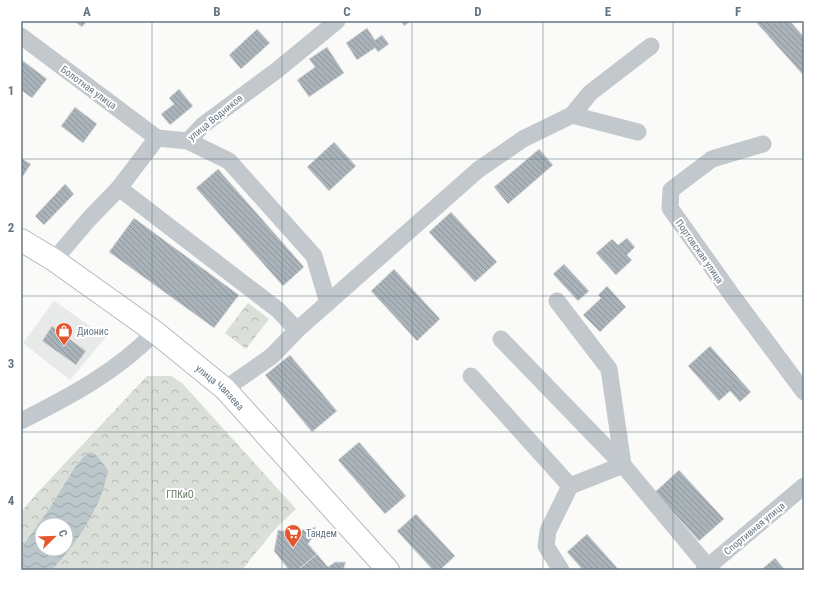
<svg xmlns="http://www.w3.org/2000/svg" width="825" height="591" font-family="'Roboto Condensed',sans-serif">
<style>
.built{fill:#e8e9e9}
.park{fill:url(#park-crowns)}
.water{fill:url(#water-waves);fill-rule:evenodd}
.building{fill:url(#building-back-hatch);stroke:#dcdcda}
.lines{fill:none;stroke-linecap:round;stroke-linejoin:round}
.major-casing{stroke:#b5babe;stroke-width:24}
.minor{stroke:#c3c8cc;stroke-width:17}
.major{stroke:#fff;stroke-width:22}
.grid{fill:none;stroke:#657683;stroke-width:1;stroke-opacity:0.55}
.labels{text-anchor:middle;stroke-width:4;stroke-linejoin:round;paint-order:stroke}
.street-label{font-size:10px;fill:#657683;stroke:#fff}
.poi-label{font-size:10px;fill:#657683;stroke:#fff;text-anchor:start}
.park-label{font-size:10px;fill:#687a64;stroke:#fff}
.neatline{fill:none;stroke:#657683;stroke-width:1.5}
.grid-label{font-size:13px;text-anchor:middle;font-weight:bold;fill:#657683}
</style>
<defs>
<pattern id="park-crowns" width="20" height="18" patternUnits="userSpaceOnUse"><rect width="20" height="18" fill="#dadfd7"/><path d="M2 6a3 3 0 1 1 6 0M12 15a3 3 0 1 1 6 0" fill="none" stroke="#b4b9b4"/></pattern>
<pattern id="water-waves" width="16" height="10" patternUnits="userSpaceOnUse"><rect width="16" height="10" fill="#bbc7cb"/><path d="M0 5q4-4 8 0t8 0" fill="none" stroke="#9ca6aa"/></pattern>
<pattern id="building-back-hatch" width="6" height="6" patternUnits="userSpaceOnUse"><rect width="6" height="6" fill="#aab3b9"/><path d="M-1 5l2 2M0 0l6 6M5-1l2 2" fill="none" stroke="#8e969c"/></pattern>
</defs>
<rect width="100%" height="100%" fill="#fafaf8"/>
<polygon class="built" points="54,301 106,337 70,380 23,343"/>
<g class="park">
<polygon points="248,303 269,319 246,349 225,333"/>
<path d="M147,376H171L182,383L296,509L275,529L242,570H52C69,551 83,531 96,508L84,456L75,467L49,509L21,548V512L38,492Z"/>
</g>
<path class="water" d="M91,452L97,456L108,470C101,509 78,541 52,570H21V548L49,509L75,467L84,456ZM42,525H66V549H42Z"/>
<g class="building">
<polygon points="74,21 87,21 82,27"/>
<polygon points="401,21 411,21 404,26"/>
<polygon points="755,21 790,21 804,37 804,76"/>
<polygon points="367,28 375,40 382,35 389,44 378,52 375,48 357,60 346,43"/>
<polygon points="257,29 270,43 241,69 229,55"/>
<polygon points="327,47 344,73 309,97 297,80 315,67 309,59"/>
<polygon points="22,60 47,79 32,98 21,90 21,62"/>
<polygon points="179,89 193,106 170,125 161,114 174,104 169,98"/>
<polygon points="75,107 97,124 83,143 61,126"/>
<polygon points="334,142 356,166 329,191 307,167"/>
<polygon points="539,149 553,165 508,204 494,187"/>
<polygon points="21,158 31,164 21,179"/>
<polygon points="218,169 304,267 283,286 196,188"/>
<polygon points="65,184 74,194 44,225 35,216"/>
<polygon points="451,212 497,262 475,282 429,232"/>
<polygon points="134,218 239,295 214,328 109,252"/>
<polygon points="627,238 635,247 627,255 632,260 616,275 596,253 612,239 618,245"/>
<polygon points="564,264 589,291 578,301 553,274"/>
<polygon points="394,269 440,319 417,341 371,291"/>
<polygon points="607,286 626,307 600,332 583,315 601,298 598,295"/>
<polygon points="52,326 86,351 76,365 42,341"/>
<polygon points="710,346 751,392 740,402 730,391 719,401 688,366"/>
<polygon points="290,355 337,411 312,432 265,375"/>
<polygon points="359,442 406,496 385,514 338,460"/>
<polygon points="679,470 724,519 699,541 655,492"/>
<polygon points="416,514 455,556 440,570 433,570 397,531"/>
<polygon points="316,527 313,537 308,544 317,554 298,570 289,570 274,551 278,530 299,533 304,529"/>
<polygon points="587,534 619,570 583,570 567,552"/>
<polygon points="317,554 328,567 335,562 346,562 343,570 298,570"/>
<polygon points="775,558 785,570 761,570"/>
</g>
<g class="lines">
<g class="major-casing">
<g id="major">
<path id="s1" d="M21,240L54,260L155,332L225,389L388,570"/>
</g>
</g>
<g class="minor">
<polyline points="21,36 157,138"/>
<polyline points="572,115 590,93 651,46"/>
<polyline points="188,141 229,161 314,256 328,303"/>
<polyline points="763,144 712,159 671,190 670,208 734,298 804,392"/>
<polyline points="119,188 278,310 297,330"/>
<polyline points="54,260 89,219 119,188 157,138 188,141 203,125 276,71 337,21"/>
<polyline points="557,301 609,369 623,465 708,567"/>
<polyline points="471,376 570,486 623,465 501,339"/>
<polyline points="225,389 272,356 297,330 478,170 523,139 572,115 638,132"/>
<path d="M21,421C69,397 118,371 155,332"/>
<polyline points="561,570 546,546 548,531 570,486"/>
<polyline points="704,570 804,486"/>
</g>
<use href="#major" class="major"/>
</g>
<path class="grid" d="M152,21V570M282,21V570M412,21V570M543,21V570M673,21V570M21,159H804M21,296H804M21,432H804"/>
<defs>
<g id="shop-pin" transform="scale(0.9)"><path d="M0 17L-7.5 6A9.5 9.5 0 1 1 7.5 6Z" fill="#e4572e" stroke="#fff"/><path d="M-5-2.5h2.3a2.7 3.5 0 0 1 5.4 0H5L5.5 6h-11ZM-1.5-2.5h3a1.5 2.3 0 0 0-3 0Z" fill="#fff"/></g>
<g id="supermarket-pin" transform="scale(0.9)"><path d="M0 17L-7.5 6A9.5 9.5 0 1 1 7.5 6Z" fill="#e4572e" stroke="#fff"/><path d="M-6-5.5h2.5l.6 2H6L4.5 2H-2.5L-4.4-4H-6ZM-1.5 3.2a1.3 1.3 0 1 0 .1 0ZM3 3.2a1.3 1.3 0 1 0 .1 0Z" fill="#fff"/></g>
</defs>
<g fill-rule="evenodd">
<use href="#shop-pin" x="64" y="331"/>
<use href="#supermarket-pin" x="293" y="533"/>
</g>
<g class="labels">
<g class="street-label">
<text transform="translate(89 87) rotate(36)" y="4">Болотная улица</text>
<text transform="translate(215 117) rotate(-39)" y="4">улица Водников</text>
<text transform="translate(700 251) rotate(55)" y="4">Портовская улица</text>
<text dy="4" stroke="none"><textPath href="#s1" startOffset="248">улица Чапаева</textPath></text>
<text transform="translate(754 528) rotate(-40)" y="4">Спортивная улица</text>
</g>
<g class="poi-label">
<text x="77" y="335">Дионис</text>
<text x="306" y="537">Тандем</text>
</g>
<g class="park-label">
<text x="180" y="498">ГПКиО</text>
</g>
</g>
<rect width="825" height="591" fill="none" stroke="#ffffff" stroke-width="44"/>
<g transform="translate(54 537) rotate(67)"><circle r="19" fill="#ffffff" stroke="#c1c8cd"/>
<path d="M0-3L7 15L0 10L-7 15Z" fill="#e4572e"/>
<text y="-6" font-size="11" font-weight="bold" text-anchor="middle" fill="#657683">С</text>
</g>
<rect x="22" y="22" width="781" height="547" class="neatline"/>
<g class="grid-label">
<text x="87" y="16">A</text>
<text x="217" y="16">B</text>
<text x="347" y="16">C</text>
<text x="478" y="16">D</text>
<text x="608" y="16">E</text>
<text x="738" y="16">F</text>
<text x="11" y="95">1</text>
<text x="11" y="232">2</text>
<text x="11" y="368">3</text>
<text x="11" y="505">4</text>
</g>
</svg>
